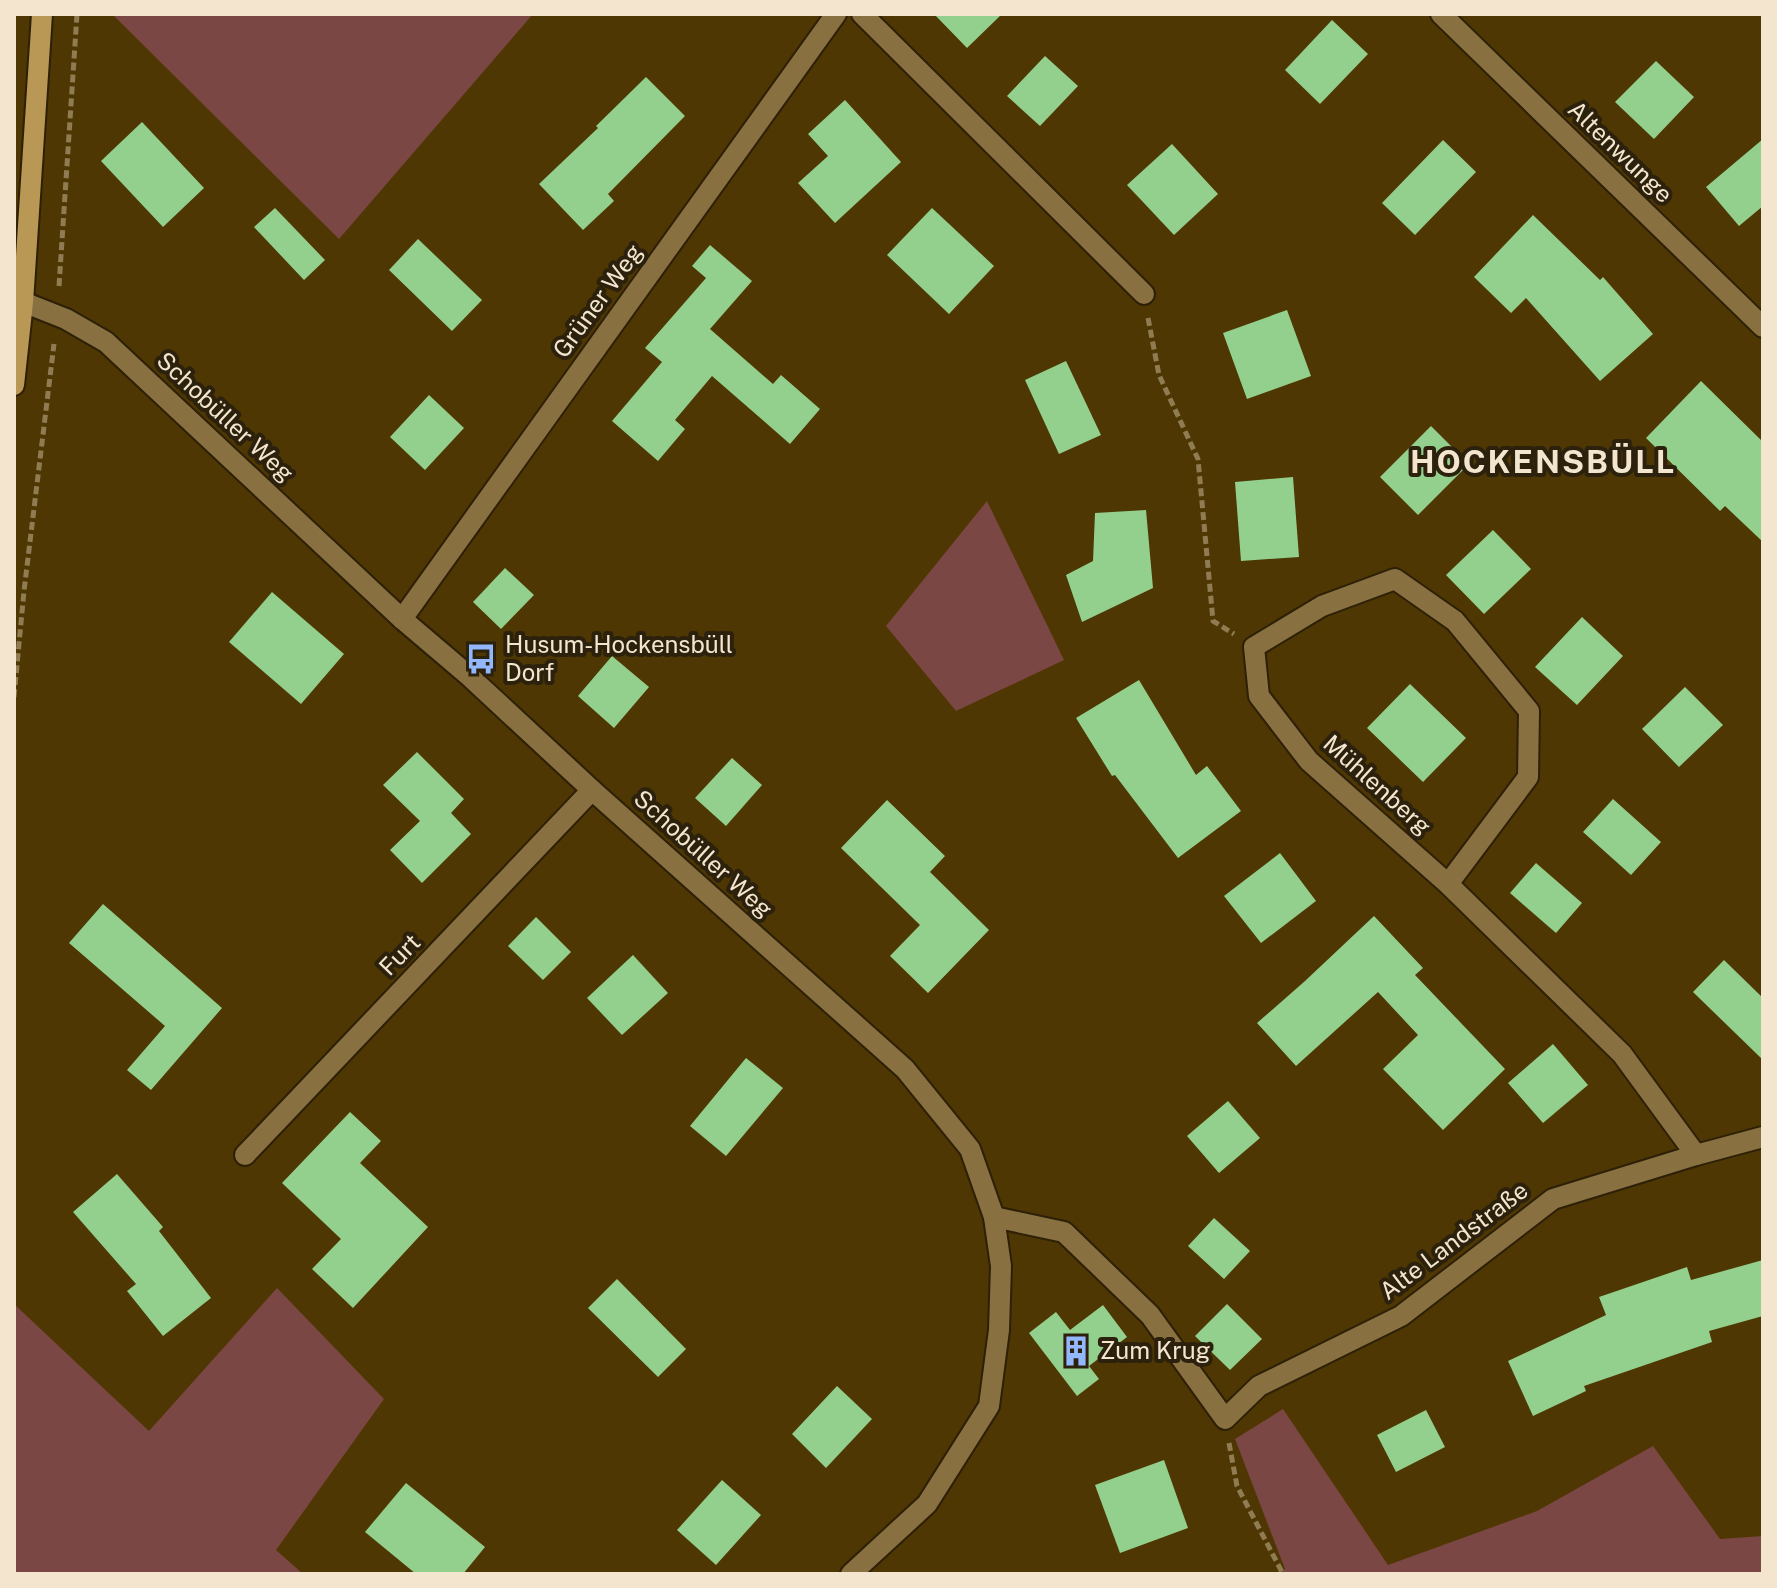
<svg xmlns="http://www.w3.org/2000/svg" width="1777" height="1588" font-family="'Public Sans',sans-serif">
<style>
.green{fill:#7b4744}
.building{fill:#93d08e}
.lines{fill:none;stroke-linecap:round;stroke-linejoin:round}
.minor-casing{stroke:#2d2007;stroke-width:24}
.major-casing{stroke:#2d2007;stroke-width:24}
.path{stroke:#907c53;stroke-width:5;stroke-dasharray:8 4;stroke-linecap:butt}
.minor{stroke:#897041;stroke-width:20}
.major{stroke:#b99755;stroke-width:20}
.labels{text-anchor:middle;stroke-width:8;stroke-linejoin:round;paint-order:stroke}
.street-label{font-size:24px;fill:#f4e6ce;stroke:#2b210d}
.poi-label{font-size:24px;fill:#f4e6ce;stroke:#2b210d;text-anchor:start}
.district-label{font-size:32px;font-weight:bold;letter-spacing:2px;fill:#f4e6ce;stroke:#2b210d}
</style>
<rect width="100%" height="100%" fill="#4e3702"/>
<g class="green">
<polygon points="112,14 533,14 339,239"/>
<polygon points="987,501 1064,660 956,711 886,626"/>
<polygon points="277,1288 384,1399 276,1550 303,1574 14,1574 14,1304 149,1431"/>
<polygon points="1283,1409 1388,1565 1537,1511 1653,1446 1720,1539 1763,1536 1763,1574 1277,1574 1285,1569 1235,1439"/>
</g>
<g class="building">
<polygon points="934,14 1002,14 967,48"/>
<polygon points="1332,20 1368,54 1320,104 1285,70"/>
<polygon points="1045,56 1078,86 1040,126 1007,96"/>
<polygon points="1656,61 1694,97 1654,139 1615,102"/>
<polygon points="646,77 685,116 608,194 614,201 583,230 539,184 598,128 596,126"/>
<polygon points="845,100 901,162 835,223 798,183 828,156 808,134"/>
<polygon points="142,122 204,188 163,227 101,161"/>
<polygon points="1763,139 1763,206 1739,226 1706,187"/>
<polygon points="1443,140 1476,172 1415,235 1382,203"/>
<polygon points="1172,144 1218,194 1174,235 1127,185"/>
<polygon points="275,208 325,260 304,280 254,227"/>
<polygon points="932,208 994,266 949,314 887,255"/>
<polygon points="1533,215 1600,280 1603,277 1653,334 1600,381 1526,298 1511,313 1474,277"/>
<polygon points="418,239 482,300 452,331 389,270"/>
<polygon points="710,245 752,281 710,329 773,384 781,375 820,409 790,444 712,376 675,420 685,429 658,461 612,421 662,362 645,348 706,278 692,266"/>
<polygon points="1287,310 1311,376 1247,399 1223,333"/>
<polygon points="1066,361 1101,435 1059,454 1025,380"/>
<polygon points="1701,381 1763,442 1763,542 1725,506 1720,511 1646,438"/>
<polygon points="429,395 464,428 425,470 390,437"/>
<polygon points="1431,426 1469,464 1418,515 1380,477"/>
<polygon points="1293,477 1299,557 1241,561 1235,482"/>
<polygon points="1146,510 1153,588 1082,622 1066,575 1093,561 1095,513"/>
<polygon points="1493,530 1531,569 1484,614 1446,575"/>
<polygon points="505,568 534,595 501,629 473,602"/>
<polygon points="272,592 344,654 301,704 229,642"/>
<polygon points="1582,617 1623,656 1577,705 1535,667"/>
<polygon points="612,656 649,687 614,728 578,696"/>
<polygon points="1139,680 1196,775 1207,766 1241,811 1178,858 1115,775 1112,776 1076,718"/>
<polygon points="1410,684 1466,738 1423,782 1367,728"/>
<polygon points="1685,687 1723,725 1679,767 1642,729"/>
<polygon points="417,752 464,799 451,813 471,834 422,883 390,850 420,821 383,785"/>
<polygon points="732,758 762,785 726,826 695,798"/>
<polygon points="1613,799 1661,842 1631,875 1583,832"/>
<polygon points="887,800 945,856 930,872 989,930 928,993 890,956 920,925 841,848"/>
<polygon points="1280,853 1316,901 1261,943 1224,896"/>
<polygon points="1536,863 1582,903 1556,933 1510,893"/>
<polygon points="103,904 222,1008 151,1090 127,1070 165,1026 69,943"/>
<polygon points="1374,916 1423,968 1415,975 1505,1069 1443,1130 1383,1069 1418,1035 1378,992 1296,1066 1257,1023 1305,981"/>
<polygon points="536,917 571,952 543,980 508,946"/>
<polygon points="633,955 668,993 622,1035 587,998"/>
<polygon points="1724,960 1763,998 1763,1060 1693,992"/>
<polygon points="1553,1044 1588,1085 1543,1123 1508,1083"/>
<polygon points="746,1058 783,1088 726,1156 690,1126"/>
<polygon points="1228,1101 1260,1138 1219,1173 1187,1136"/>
<polygon points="350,1112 381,1141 360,1163 428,1227 353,1308 312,1269 341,1239 282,1183"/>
<polygon points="117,1174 163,1227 159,1231 211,1298 163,1336 127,1291 136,1284 73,1212"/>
<polygon points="1214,1218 1250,1251 1224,1279 1188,1246"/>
<polygon points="1763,1260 1763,1316 1709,1331 1712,1342 1584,1386 1586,1391 1533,1416 1508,1361 1606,1315 1599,1297 1687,1267 1691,1280"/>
<polygon points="617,1279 686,1349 658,1377 588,1308"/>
<polygon points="1227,1304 1262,1339 1230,1370 1195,1336"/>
<polygon points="1103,1305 1127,1337 1089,1366 1099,1379 1077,1396 1029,1333 1056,1312 1070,1330"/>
<polygon points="837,1386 872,1419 826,1468 792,1434"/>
<polygon points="1426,1410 1445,1447 1396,1472 1377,1435"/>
<polygon points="1164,1460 1188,1528 1120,1553 1095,1485"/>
<polygon points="722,1480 761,1515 716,1565 677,1530"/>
<polygon points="406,1483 485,1547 463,1574 416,1574 365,1532"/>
</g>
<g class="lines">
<g class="minor-casing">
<g id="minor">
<polyline points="862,14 1144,294"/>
<polyline points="1441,14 1763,327"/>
<polyline points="23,302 66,319 106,342 402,619 469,676 592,790 905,1069 970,1149 994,1217 1001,1266 999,1330 989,1406 927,1504 851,1574"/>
<polyline points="402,619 836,14"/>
<polyline points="1448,884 1528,777 1529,711 1455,621 1395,579 1322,606 1254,647 1259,696 1309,761 1448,884 1622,1054 1696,1155"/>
<polyline points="245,1155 592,790"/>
<polyline points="994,1217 1064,1232 1150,1315 1225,1419 1259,1386 1401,1316 1553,1199 1696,1155 1763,1137"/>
</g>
</g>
<g class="major-casing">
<polyline id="major" points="14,385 23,302 42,14"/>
</g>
<g class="path">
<polyline points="59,286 77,14"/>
<polyline points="1148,318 1159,375 1198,459 1213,621 1234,634"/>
<polyline points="14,697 24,591 54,344"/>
<polyline points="1229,1443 1237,1486 1283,1574"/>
</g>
<use href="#minor" class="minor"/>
<use href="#major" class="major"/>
</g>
<defs>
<g id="bus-bare" transform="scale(2.4)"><path d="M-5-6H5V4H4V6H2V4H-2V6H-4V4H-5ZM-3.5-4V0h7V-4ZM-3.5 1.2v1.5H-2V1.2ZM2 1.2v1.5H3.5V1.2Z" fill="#93b7fd" stroke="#2b210d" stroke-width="2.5" paint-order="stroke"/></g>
<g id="building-bare" transform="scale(2.4)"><path d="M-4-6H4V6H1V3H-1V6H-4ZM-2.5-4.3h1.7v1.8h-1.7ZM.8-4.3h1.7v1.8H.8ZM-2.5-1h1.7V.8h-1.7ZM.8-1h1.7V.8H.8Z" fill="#93b7fd" stroke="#2b210d" stroke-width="2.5" paint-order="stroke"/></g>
</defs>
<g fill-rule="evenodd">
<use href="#bus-bare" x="481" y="659"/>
<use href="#building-bare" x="1076" y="1351"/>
</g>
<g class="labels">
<g class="street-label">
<text transform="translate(1620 152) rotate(44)" y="8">Altenwunge</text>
<text transform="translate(598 301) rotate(-54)" y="8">Grüner Weg</text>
<text transform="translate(225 417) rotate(43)" y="8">Schobüller Weg</text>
<text transform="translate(1377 785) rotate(42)" y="8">Mühlenberg</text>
<text transform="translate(703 854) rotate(42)" y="8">Schobüller Weg</text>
<text transform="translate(400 955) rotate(-46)" y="8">Furt</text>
<text transform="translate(1454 1241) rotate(-37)" y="8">Alte Landstraße</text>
</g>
<g class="poi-label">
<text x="505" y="653">Husum-Hockensbüll<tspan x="505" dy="28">Dorf</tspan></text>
<text x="1100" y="1359">Zum Krug</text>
</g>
<g class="district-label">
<text x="1543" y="473">HOCKENSBÜLL</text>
</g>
</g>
<rect width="1777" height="1588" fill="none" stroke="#f4e6ce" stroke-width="32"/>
</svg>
